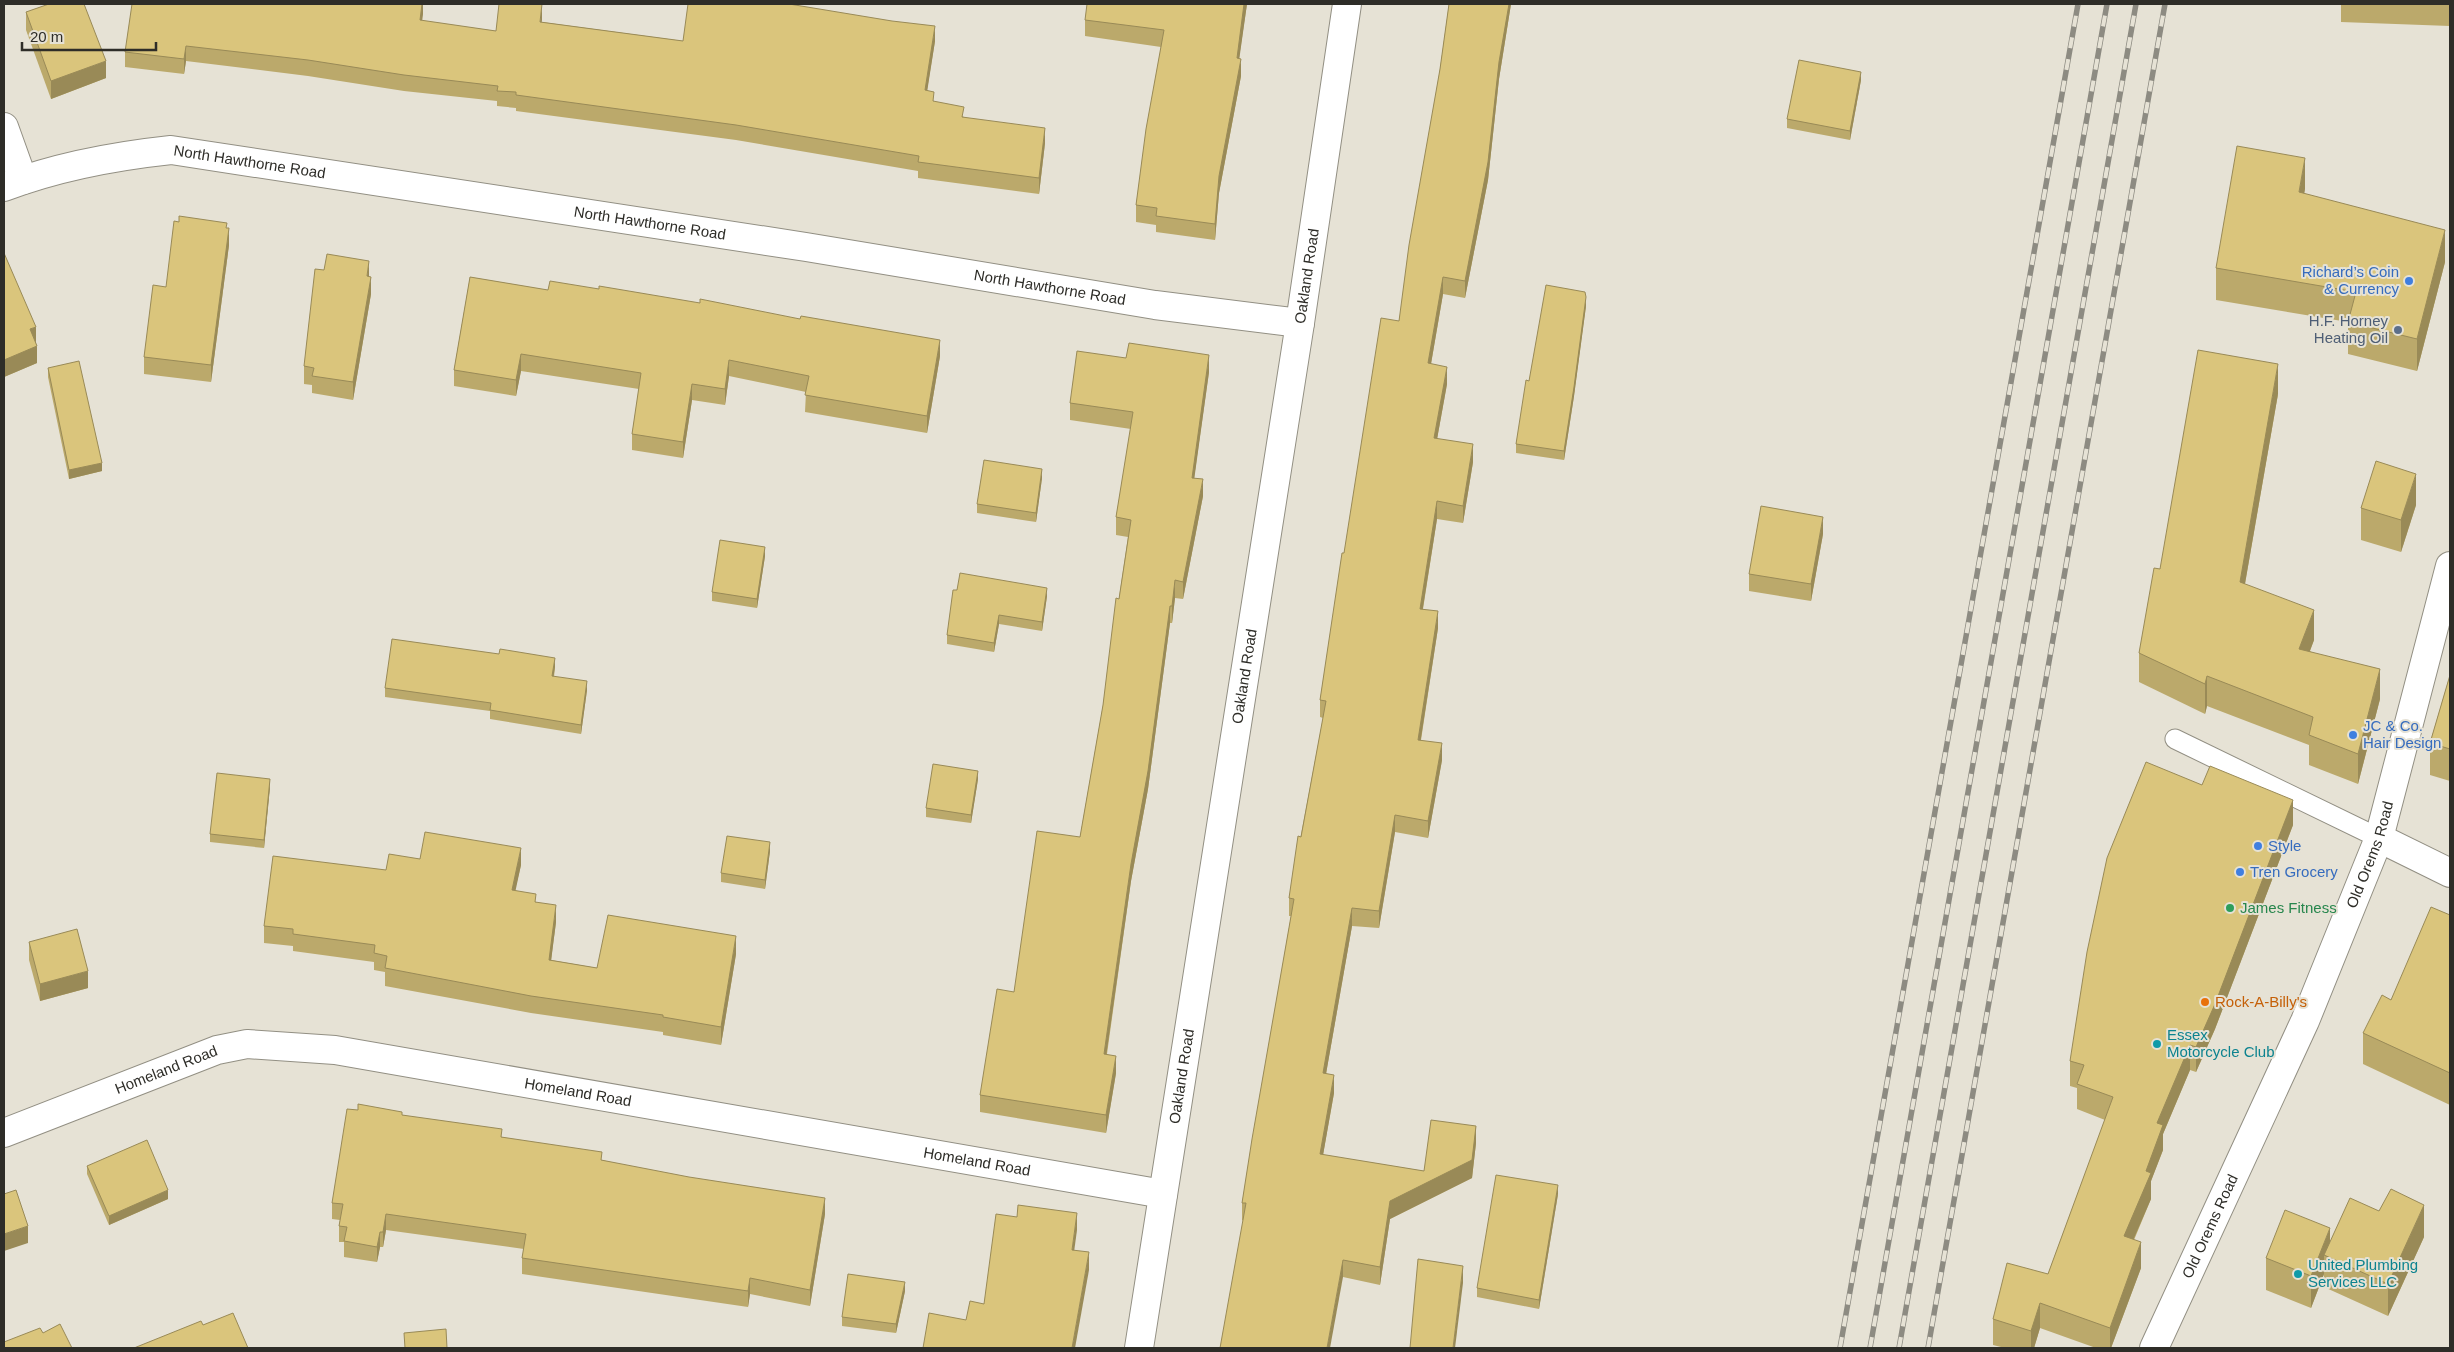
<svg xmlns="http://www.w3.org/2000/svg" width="2454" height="1352" font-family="Arial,sans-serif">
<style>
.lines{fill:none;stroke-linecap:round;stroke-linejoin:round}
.lane-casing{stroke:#928f83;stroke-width:21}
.street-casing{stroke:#928f83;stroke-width:30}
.lane{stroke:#fff;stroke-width:19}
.street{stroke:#fff;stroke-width:28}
.rail-casing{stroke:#8d8b82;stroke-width:5.5}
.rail{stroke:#e6e2d5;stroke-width:4;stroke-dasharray:11;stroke-linecap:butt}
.wall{fill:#bba96b}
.shaded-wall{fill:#998a57}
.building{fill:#dac57c;stroke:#998a57}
.shop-dot{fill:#3f7fe0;stroke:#e6e2d5;stroke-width:2}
.service-dot{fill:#5c6f8a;stroke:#e6e2d5;stroke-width:2}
.leisure-dot{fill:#2e9e5b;stroke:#e6e2d5;stroke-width:2}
.food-dot{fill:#e8710a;stroke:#e6e2d5;stroke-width:2}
.culture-dot{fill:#0f9aa8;stroke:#e6e2d5;stroke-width:2}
.labels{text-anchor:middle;stroke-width:4;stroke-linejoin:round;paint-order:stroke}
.street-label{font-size:15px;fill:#2e2d28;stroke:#e6e2d5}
.shop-label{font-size:15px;fill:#366cbe;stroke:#e6e2d5;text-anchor:start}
.service-label{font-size:15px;fill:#4e5e75;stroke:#e6e2d5;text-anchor:end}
.leisure-label{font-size:15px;fill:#27864d;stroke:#e6e2d5;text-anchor:start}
.food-label{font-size:15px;fill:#c56008;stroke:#e6e2d5;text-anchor:start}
.culture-label{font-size:15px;fill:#0d838f;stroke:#e6e2d5;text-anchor:start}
</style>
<rect width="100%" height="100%" fill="#e6e2d5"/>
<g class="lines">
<g class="lane-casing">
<polyline id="lane" points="2175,739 2379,838"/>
</g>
<g class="street-casing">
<g id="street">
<polyline points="4,127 23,180"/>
<path id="s1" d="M4,187C56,167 115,156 171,150L806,247L1155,305L1300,323"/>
<polyline points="2379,838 2450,873"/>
<path id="s2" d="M4,1133L217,1050L247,1044L335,1050L1163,1194"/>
<path id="s3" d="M1139,1348L1300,323L1347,4"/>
<path id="s4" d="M2154,1348L2305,1021L2379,838L2450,566"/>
</g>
</g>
<use href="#lane" class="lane"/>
<use href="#street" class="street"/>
<g class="rail-casing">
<g id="rail">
<polyline points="1840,1348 2078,4"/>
<polyline points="1870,1348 2107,4"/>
<polyline points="1899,1348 2136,4"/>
<polyline points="1928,1348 2165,4"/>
</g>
</g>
<use href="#rail" class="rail"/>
</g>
<g class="wall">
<polygon points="423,4 422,21 496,31 542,22 683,41 935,41 927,90 934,102 964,117 1045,143 1039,194 918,178 918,171 736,140 516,111 516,108 497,106 497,101 404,91 308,76 186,61 184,74 125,67 125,52"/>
<polygon points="1247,4 1239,58 1241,76 1219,193 1215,240 1156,232 1156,225 1136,222 1136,205 1161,47 1085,36 1085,20"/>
<polygon points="1449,4 1511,4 1499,79 1488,180 1465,298 1443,294 1431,364 1447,384 1437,439 1473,462 1463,523 1437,519 1423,609 1438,628 1421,740 1442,760 1428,838 1395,832 1379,928 1352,926 1326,1074 1334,1093 1323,1155 1424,1171 1476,1143 1472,1178 1390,1219 1380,1285 1343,1277 1242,1220 1242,1203 1291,916 1289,916 1289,898 1323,718 1320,717 1320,700 1344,553 1399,321 1440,69"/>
<polygon points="2341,4 2450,4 2450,26 2341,22"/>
<polygon points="26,12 106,78 51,99 26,30"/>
<polygon points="1861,80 1850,140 1787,128 1787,119"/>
<polygon points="2305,189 2304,193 2445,262 2417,371 2348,354 2348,322 2216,300 2216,268"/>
<polygon points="227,228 229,245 211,382 144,374 144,357 166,287"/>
<polygon points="4,253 36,342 37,363 4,377"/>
<polygon points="369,276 371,294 353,400 312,393 312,385 304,384 304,366"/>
<polygon points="470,277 940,356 927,433 805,412 806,392 729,376 725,405 692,400 683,458 632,450 632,434 639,389 521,371 516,396 454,386 454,370"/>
<polygon points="1586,306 1574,396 1564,460 1516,453 1516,444 1529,381"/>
<polygon points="48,368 102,471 69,479 48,377"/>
<polygon points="1209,372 1194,478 1203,496 1183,599 1175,598 1172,623 1170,623 1148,789 1131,881 1107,1054 1116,1073 1106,1133 980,1112 980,1095 1014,992 1080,837 1103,705 1128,537 1116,535 1116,517 1131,429 1070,420 1070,403"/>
<polygon points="2278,394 2245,584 2314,640 2310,651 2380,699 2358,784 2309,765 2309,745 2207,706 2205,714 2139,682 2139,653 2160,569"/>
<polygon points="1042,478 1036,522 977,513 977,504"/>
<polygon points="2416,505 2401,552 2361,540 2361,508"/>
<polygon points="1823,534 1811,601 1749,591 1749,574"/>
<polygon points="765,556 757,608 712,601 712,592"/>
<polygon points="957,590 1047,596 1042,631 999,624 994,652 947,644 947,635"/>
<polygon points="555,667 554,677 587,690 581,734 490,719 490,711 385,697 385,688"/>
<polygon points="2450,675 2450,781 2430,775 2430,743"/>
<polygon points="978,779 971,823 926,817 926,808"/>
<polygon points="2202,785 2293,825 2215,1029 2196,1072 2190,1070 2163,1134 2163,1150 2151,1181 2151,1199 2134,1240 2141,1268 2111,1348 2096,1348 2040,1328 2034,1348 2005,1348 1993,1345 1993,1319 2048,1274 2105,1120 2077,1109 2077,1088 2070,1086 2070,1061"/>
<polygon points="270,787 264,848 210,842 210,834"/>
<polygon points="770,851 765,889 721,882 721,873"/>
<polygon points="420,859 521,865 515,890 536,902 556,922 551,960 597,968 736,954 721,1045 663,1035 663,1032 531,1013 385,986 385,972 374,970 374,962 293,951 293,946 264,943 264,926 386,870"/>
<polygon points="2450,915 2450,1105 2363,1064 2363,1033 2391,1000"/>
<polygon points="29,942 88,988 40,1001 29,960"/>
<polygon points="402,1115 502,1137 602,1160 825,1214 810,1306 750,1294 748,1307 522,1274 522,1258 524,1249 386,1230 383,1247 380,1247 377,1262 344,1257 344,1242 339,1242 339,1226 340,1220 332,1219 332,1203"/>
<polygon points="87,1166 168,1199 109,1225 87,1174"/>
<polygon points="1558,1194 1539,1309 1477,1297 1477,1288"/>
<polygon points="2424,1237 2388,1316 2324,1287 2324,1274 2311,1308 2266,1290 2266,1258 2330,1242"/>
<polygon points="905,1291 896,1333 842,1326 842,1317"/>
</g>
<g class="shaded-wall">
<polygon points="422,4 423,4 423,14 420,36 420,20"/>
<polygon points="542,4 542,20 540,37 540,22"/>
<polygon points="1244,4 1247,4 1237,75 1237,58"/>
<polygon points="1509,4 1511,4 1499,79 1488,180 1465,298 1465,281 1499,62"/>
<polygon points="935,26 935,41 925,105 925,90"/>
<polygon points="186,46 186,61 184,74 184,59"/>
<polygon points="1241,59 1241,76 1219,193 1215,240 1215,224 1219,176"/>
<polygon points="106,61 106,78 51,99 51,81"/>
<polygon points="1861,72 1861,80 1850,140 1850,131"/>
<polygon points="1045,128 1045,143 1039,194 1039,178"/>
<polygon points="2305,158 2305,189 2299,223 2299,192"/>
<polygon points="229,228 229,245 211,382 211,365"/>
<polygon points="2445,230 2445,262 2417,371 2417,339"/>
<polygon points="369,261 369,278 367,276"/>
<polygon points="371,277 371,294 353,400 353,382"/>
<polygon points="1443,277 1443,294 1428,381 1428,363"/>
<polygon points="1586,297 1586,306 1574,396 1564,460 1564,451"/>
<polygon points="36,327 36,344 30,329"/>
<polygon points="940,340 940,356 927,433 927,416"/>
<polygon points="37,346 37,363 4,377 4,360"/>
<polygon points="521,354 521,371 516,396 516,380"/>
<polygon points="1209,355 1209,372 1192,495 1192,478"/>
<polygon points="729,360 729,376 725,405 725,389"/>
<polygon points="2278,364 2278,394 2240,612 2240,582"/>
<polygon points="1447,367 1447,384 1434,456 1434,438"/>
<polygon points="692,384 692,400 683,458 683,442"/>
<polygon points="1473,444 1473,462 1463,523 1463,506"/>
<polygon points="102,463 102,471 69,479 69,470"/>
<polygon points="1042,469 1042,478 1036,522 1036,513"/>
<polygon points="2416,474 2416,505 2401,552 2401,520"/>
<polygon points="1203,479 1203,496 1183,599 1183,582"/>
<polygon points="1437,501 1437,519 1420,626 1420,609"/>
<polygon points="1823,517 1823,534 1811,601 1811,584"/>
<polygon points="765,547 765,556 757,608 757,599"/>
<polygon points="1175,580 1175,598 1172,623 1172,606"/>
<polygon points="1047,588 1047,596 1042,631 1042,622"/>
<polygon points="1170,606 1170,623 1148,789 1131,881 1104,1071 1104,1054 1131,864"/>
<polygon points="2314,610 2314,640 2299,679 2299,649"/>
<polygon points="1438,611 1438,628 1418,757 1418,740"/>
<polygon points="999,615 999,624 994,652 994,643"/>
<polygon points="555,658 555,667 552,685 552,676"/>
<polygon points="2380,669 2380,699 2358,784 2358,754"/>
<polygon points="2207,676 2207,706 2205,714 2205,684"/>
<polygon points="587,681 587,690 581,734 581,725"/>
<polygon points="1442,743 1442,760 1428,838 1428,821"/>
<polygon points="978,771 978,779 971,823 971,815"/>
<polygon points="270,779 270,787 264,848 264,840"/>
<polygon points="2293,800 2293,825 2215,1029 2196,1072 2196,1047"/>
<polygon points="1395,815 1395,832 1379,928 1379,911"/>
<polygon points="770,842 770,851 765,889 765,880"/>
<polygon points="521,848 521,865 512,907 512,890"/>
<polygon points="556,905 556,922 549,977 549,960"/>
<polygon points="1352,908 1352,926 1323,1091 1323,1073"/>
<polygon points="736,936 736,954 721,1045 721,1027"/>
<polygon points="88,971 88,988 40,1001 40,984"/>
<polygon points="2190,1045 2190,1070 2163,1134 2163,1150 2151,1181 2151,1199 2124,1261 2124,1236 2146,1171 2157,1123"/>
<polygon points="1116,1056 1116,1073 1106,1133 1106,1115"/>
<polygon points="1334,1075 1334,1093 1320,1172 1320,1154"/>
<polygon points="1476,1126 1476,1143 1472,1178 1390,1219 1380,1285 1380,1267 1390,1201"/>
<polygon points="1558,1185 1558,1194 1539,1309 1539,1300"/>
<polygon points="168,1190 168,1199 109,1225 109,1216"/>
<polygon points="825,1198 825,1214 810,1306 810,1290"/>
<polygon points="2424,1205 2424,1237 2388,1316 2388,1284"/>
<polygon points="1077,1213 1077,1230 1072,1267 1072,1250"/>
<polygon points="386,1214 386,1230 383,1247 383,1232"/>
<polygon points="28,1226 28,1243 4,1251 4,1234"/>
<polygon points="2330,1228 2330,1258 2324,1255 2324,1274 2311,1308 2311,1276"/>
<polygon points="380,1232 380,1247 377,1262 377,1247"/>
<polygon points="2141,1242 2141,1268 2111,1348 2110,1348 2110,1328"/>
<polygon points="1089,1252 1089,1270 1075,1348 1072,1348"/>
<polygon points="1343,1260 1343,1277 1330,1348 1327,1348"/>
<polygon points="1463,1266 1463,1283 1455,1348 1453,1348"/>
<polygon points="750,1278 750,1294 748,1307 748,1291"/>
<polygon points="905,1282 905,1291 896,1333 896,1324"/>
<polygon points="2040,1303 2040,1328 2034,1348 2031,1348 2031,1331"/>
</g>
<g class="building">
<polygon points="49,4 84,4 106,61 51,81 26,12"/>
<polygon points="132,4 422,4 420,20 496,31 499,4 542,4 540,22 683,41 688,4 789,4 892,21 935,26 925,90 934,92 933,101 964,107 962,117 1045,128 1039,178 918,162 919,156 736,125 516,95 516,92 497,91 498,86 404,75 308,60 186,46 184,59 125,52"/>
<polygon points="1087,4 1244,4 1237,58 1241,59 1219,176 1215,224 1156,216 1157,208 1136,205 1146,129 1164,30 1085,20"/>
<polygon points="1449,4 1509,4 1499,62 1488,162 1465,281 1443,277 1428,363 1447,367 1434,438 1473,444 1463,506 1437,501 1420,609 1438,611 1418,740 1442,743 1428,821 1395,815 1379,911 1352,908 1323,1073 1334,1075 1320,1154 1424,1171 1431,1120 1476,1126 1472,1160 1390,1201 1380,1267 1343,1260 1327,1348 1220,1348 1246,1203 1242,1203 1252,1139 1294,899 1289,898 1298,836 1301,837 1326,701 1320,700 1342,553 1344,553 1381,318 1399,321 1409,245 1440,69"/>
<polygon points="1799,60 1861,72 1850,131 1787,119"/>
<polygon points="2237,146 2305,158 2299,192 2445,230 2417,339 2348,322 2356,292 2216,268"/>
<polygon points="179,216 227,223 226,228 229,228 211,365 144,357 153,285 166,287 174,221 179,222"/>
<polygon points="4,253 36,327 30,329 37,346 4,360"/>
<polygon points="327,254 369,261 367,276 371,277 353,382 312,376 314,368 304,366 315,269 324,270"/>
<polygon points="470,277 548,290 550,281 599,289 599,286 700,303 700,299 800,319 801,316 940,340 927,416 805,395 809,376 729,360 725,389 692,384 683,442 632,434 641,373 521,354 516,380 454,370"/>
<polygon points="1546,285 1585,292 1586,297 1574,387 1564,451 1516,444 1526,380 1529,381"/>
<polygon points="1129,343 1209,355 1192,478 1203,479 1183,582 1175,580 1172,606 1170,606 1148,771 1131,864 1104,1054 1116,1056 1106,1115 980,1095 997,989 1014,992 1037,831 1080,837 1103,705 1116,598 1119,599 1131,520 1116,517 1133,412 1070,403 1077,351 1126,358"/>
<polygon points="2198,350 2278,364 2240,582 2314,610 2299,649 2380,669 2358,754 2309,735 2313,717 2207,676 2205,684 2139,653 2154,568 2160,569"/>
<polygon points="79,361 102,463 69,470 48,368"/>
<polygon points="984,460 1042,469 1036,513 977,504"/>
<polygon points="2376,461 2416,474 2401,520 2361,508"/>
<polygon points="1761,506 1823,517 1811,584 1749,574"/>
<polygon points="720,540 765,547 757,599 712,592"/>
<polygon points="960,573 1047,588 1042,622 999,615 994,643 947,635 953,590 957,590"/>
<polygon points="392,639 499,654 500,649 555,658 552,676 587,681 581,725 490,710 491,703 385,688"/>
<polygon points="2450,675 2450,749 2430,743"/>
<polygon points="2146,762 2202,785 2210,766 2293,800 2215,1004 2196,1047 2190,1045 2157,1123 2163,1125 2146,1171 2151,1173 2124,1236 2141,1242 2110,1328 2040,1303 2031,1331 1993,1319 2007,1263 2048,1274 2113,1097 2077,1084 2084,1065 2070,1061 2087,952 2107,858"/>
<polygon points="933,764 978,771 971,815 926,808"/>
<polygon points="217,773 270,779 264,840 210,834"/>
<polygon points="425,832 521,848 512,890 536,894 535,902 556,905 549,960 597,968 608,915 736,936 721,1027 663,1017 663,1015 531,996 385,968 387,956 374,953 375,945 293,934 293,929 264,926 273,856 386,870 389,854 420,859"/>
<polygon points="727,836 770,842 765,880 721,873"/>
<polygon points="2431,907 2450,915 2450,1073 2363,1033 2382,995 2391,1000"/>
<polygon points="77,929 88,971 40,984 29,942"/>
<polygon points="358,1104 402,1112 402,1115 502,1129 501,1137 602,1152 601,1160 689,1177 825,1198 810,1290 750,1278 748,1291 522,1258 526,1234 386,1214 383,1232 380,1232 377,1247 344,1241 347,1227 339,1226 343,1204 332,1203 347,1109 358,1110"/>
<polygon points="147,1140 168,1190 109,1216 87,1166"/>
<polygon points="1496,1175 1558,1185 1539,1300 1477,1288"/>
<polygon points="2391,1189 2424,1205 2388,1284 2324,1255 2350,1198 2379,1211"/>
<polygon points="16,1190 28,1226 4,1234 4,1194"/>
<polygon points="1018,1205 1077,1213 1072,1250 1089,1252 1072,1348 923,1348 929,1313 966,1320 970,1301 984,1304 996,1214 1017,1217"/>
<polygon points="2285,1210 2330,1228 2311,1276 2266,1258"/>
<polygon points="1418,1259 1463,1266 1453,1348 1410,1348"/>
<polygon points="848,1274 905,1282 896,1324 842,1317"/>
<polygon points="233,1313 248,1348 134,1348 201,1321 203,1325"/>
<polygon points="60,1324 72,1348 4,1348 4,1342 40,1328 43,1333"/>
<polygon points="446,1329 447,1348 405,1348 404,1333"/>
</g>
<g class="shop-dot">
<circle cx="2409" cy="281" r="5"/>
<circle cx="2353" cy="735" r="5"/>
<circle cx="2258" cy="846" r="5"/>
<circle cx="2240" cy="872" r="5"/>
</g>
<circle class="service-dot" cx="2398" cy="330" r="5"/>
<circle class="leisure-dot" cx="2230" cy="908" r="5"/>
<circle class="food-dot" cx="2205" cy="1002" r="5"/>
<g class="culture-dot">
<circle cx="2157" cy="1044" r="5"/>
<circle cx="2298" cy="1274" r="5"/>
</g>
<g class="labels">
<g class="street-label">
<text dy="5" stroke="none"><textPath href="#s1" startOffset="251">North Hawthorne Road</textPath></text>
<text dy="5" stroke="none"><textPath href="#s1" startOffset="656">North Hawthorne Road</textPath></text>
<text dy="5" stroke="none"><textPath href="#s3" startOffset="1085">Oakland Road</textPath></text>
<text dy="5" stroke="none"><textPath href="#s1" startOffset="1061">North Hawthorne Road</textPath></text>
<text dy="5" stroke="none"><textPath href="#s3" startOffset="680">Oakland Road</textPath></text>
<text dy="5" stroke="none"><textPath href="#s4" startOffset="539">Old Orems Road</textPath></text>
<text dy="5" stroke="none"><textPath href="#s2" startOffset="174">Homeland Road</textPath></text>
<text dy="5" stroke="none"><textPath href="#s3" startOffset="275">Oakland Road</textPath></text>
<text dy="5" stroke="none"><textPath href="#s2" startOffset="594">Homeland Road</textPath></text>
<text dy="5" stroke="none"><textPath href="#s2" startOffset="999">Homeland Road</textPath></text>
<text dy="5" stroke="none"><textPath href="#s4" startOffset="134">Old Orems Road</textPath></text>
</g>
<g class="shop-label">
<text x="2399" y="277" text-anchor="end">Richard’s Coin<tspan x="2399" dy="17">&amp; Currency</tspan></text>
<text x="2363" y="731">JC &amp; Co.<tspan x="2363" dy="17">Hair Design</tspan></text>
<text x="2268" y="851">Style</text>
<text x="2250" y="877">Tren Grocery</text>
</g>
<g class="service-label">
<text x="2388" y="326">H.F. Horney<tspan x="2388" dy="17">Heating Oil</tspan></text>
</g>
<g class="leisure-label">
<text x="2240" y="913">James Fitness</text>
</g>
<g class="food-label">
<text x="2215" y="1007">Rock-A-Billy's</text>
</g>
<g class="culture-label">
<text x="2167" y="1040">Essex<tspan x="2167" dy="17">Motorcycle Club</tspan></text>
<text x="2308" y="1270">United Plumbing<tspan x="2308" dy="17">Services LLC</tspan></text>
</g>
</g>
<rect width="2454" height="1352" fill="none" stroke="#2e2d28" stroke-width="10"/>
<path d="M22 42v8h134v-8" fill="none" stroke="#2e2d28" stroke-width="2.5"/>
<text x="30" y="42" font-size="15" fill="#2e2d28" stroke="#e6e2d5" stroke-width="4" paint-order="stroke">20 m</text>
</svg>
